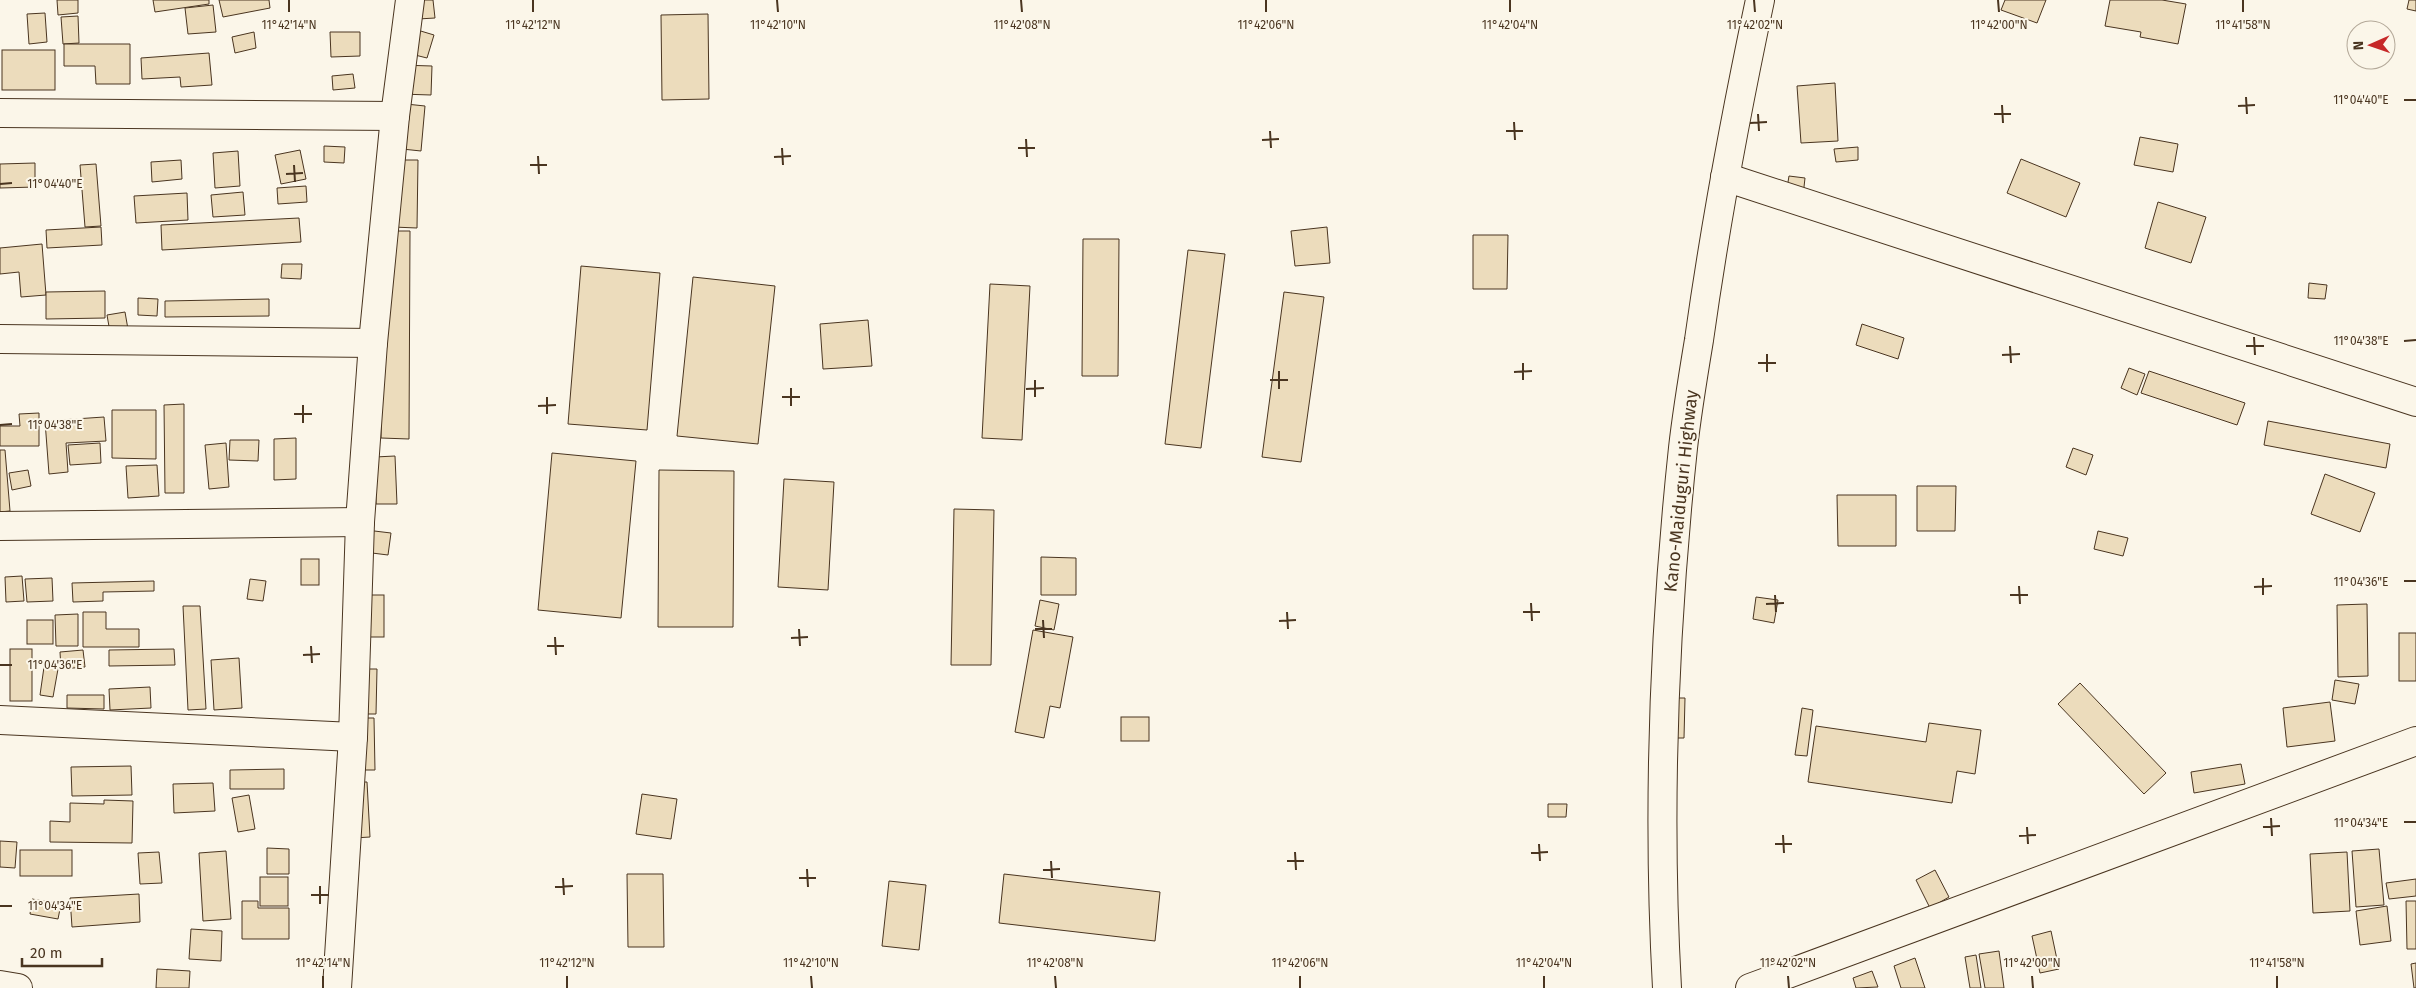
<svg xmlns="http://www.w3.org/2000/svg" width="2416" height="988" font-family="'Fira Sans',sans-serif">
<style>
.building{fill:#ecdcbc;stroke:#4a3520}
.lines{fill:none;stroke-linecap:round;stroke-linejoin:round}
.minor-casing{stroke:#4a3520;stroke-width:30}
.highway-casing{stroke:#4a3520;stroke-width:30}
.minor{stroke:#fbf6e9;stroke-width:28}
.highway{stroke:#fbf6e9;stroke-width:28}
.ticks{fill:none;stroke:#4a3520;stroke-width:2}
.labels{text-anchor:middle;stroke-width:4;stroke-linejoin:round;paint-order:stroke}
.street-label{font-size:18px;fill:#4a3520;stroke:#fbf6e9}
.ticks-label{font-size:12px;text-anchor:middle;fill:#4a3520;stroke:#fbf6e9;stroke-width:4;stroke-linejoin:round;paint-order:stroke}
</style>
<rect width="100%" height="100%" fill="#fbf6e9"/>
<g class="building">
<polygon points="57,0 78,0 78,13 58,15"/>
<polygon points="153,0 209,0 209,4 155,12"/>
<polygon points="219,0 269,0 270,8 223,17"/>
<polygon points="417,0 433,0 435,18 418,19"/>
<polygon points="2005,0 2046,0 2037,23 2001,10"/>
<polygon points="2110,0 2162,0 2186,4 2178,44 2140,37 2141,32 2105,26"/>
<polygon points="2409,0 2416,0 2416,11 2407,9"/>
<polygon points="213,5 216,32 188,34 185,8"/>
<polygon points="45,13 47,42 29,44 27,14"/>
<polygon points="708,14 709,99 662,100 661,15"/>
<polygon points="78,16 79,43 63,44 61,17"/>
<polygon points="414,29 434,35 427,58 407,53"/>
<polygon points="254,32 256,48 235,53 232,37"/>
<polygon points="330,32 360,32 360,56 331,57"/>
<polygon points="64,44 130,44 130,84 96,84 95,66 64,66"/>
<rect x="2" y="50" width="53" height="40"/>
<polygon points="209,53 212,85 181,87 180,77 142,79 141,58"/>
<polygon points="400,65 432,66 431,95 400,94"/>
<polygon points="353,74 355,88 333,90 332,76"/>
<polygon points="1835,83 1838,141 1801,143 1797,86"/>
<polygon points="406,104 425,106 421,151 402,149"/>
<polygon points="2140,137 2178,144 2173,172 2134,165"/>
<polygon points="324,146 345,147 344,163 324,162"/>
<polygon points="1858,147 1858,160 1836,162 1834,149"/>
<polygon points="300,150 306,179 281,184 275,155"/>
<polygon points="238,151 240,186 215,188 213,153"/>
<polygon points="2021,159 2080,183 2066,217 2007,193"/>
<polygon points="181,160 182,179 152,182 151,162"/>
<polygon points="393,160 418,160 417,228 393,227"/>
<polygon points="35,163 35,187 0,188 0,164"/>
<polygon points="96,164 101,226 85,227 80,165"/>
<polygon points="1789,176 1805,178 1803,196 1786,194"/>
<polygon points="306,186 307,202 278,204 277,188"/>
<polygon points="243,192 245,215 213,217 211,195"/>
<polygon points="187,193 188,220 136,223 134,196"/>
<polygon points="2158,202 2206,217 2191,263 2145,248"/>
<polygon points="299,218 301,242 162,250 161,225"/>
<polygon points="101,227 102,245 47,248 46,230"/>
<polygon points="1327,227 1330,263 1295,266 1291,231"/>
<polygon points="382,231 410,231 409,439 381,438"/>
<polygon points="1473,235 1508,235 1507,289 1473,289"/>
<polygon points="1083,239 1119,239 1118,376 1082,376"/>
<polygon points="42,244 46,295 21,297 19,272 0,274 0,248"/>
<polygon points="1188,250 1225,254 1201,448 1165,444"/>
<polygon points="282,264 302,264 301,279 281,278"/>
<polygon points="581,266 660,273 647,430 568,424"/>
<polygon points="693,277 775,286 758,444 677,436"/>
<polygon points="2309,283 2327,285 2325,299 2308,298"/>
<polygon points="990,284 1030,286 1022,440 982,438"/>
<polygon points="105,291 105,318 46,319 46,292"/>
<polygon points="1284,292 1324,297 1301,462 1262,457"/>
<polygon points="138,298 158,299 157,316 138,315"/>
<polygon points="269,299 269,316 165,317 165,301"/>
<polygon points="125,312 129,335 111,338 107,315"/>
<polygon points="868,320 872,366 823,369 820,324"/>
<polygon points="1862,324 1904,338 1898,359 1856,345"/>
<polygon points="2129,368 2145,374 2137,395 2121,388"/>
<polygon points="2149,371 2245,403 2237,425 2141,393"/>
<polygon points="184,404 184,493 165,493 164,405"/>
<polygon points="112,410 156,410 156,459 112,458"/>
<polygon points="39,413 39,446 0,446 0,426 20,426 19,414"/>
<polygon points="104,417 106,441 66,443 68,472 49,474 45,421"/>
<polygon points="2268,421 2390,444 2386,468 2264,445"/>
<polygon points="296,438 296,479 274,480 274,439"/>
<polygon points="230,440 259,440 258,461 229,460"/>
<polygon points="100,443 101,463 70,465 68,445"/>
<polygon points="226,443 229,487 209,489 205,445"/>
<polygon points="2073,448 2093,455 2086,475 2066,467"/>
<polygon points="0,450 5,450 10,511 0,512"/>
<polygon points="552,453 636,461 621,618 538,610"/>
<polygon points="395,456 397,504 376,504 375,457"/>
<polygon points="157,465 159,496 128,498 126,466"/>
<polygon points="28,470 31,486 12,490 9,473"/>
<polygon points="659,470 734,471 733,627 658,627"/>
<polygon points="2325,474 2375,493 2360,532 2311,514"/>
<polygon points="784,479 834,482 828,590 778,587"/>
<polygon points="1917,486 1956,486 1955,531 1917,531"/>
<polygon points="1837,495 1896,495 1896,546 1838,546"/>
<polygon points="954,509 994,510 991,665 951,665"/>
<polygon points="366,530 391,533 388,555 364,552"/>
<polygon points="2098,531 2128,538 2123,556 2094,549"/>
<polygon points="1041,557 1076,558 1076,595 1041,595"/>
<rect x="301" y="559" width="18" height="26"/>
<polygon points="22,576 24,601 6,602 5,577"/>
<polygon points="52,578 53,601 27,602 25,579"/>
<polygon points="250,579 266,581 263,601 247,599"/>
<polygon points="154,581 154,591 103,592 103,601 73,602 72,583"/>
<rect x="359" y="595" width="25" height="42"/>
<polygon points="1756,597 1778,600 1774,623 1753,619"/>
<polygon points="1040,600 1059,604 1054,630 1035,626"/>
<polygon points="2367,604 2368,676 2338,677 2337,605"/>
<polygon points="183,606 200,606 206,709 188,710"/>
<polygon points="83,612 106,612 106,629 139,629 139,647 83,647"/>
<polygon points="78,614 78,646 56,646 55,615"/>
<rect x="27" y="620" width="26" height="24"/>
<polygon points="1033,630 1073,637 1060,708 1050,706 1044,738 1015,732"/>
<rect x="2399" y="633" width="17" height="48"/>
<rect x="10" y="649" width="22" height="52"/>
<polygon points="174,649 175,665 109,666 109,650"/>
<polygon points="83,650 85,667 61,669 60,652"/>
<polygon points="239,658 242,708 214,710 211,660"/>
<polygon points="44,667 58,669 53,697 40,695"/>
<polygon points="359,669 377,669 376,714 358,714"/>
<polygon points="2335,680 2359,684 2355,704 2332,700"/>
<polygon points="2080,683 2166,773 2144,794 2058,704"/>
<polygon points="150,687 151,708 110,710 109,689"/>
<polygon points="67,695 104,695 104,709 67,708"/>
<polygon points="1673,698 1685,698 1684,738 1673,738"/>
<polygon points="2330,702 2335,741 2287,747 2283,708"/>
<polygon points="1802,708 1813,710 1807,756 1795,755"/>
<rect x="1121" y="717" width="28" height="24"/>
<polygon points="358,718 374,718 375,770 359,770"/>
<polygon points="1929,723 1981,730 1975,774 1957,771 1952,803 1808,782 1816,726 1926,742"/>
<polygon points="2241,764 2245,784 2194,793 2191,772"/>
<polygon points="131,766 132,795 72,796 71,767"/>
<polygon points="284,769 284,789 230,789 230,770"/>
<polygon points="351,782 367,782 370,837 354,838"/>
<polygon points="213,783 215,811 174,813 173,784"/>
<polygon points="642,794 677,799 671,839 636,834"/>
<polygon points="249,795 255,829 238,832 232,798"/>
<polygon points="104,800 133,801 132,843 50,842 50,821 70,822 70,803 104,804"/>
<polygon points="1548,804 1567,804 1566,817 1548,817"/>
<polygon points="0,841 17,842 15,868 0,867"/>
<polygon points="267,848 289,849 289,874 267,874"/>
<polygon points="2379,849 2384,905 2356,907 2352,851"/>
<rect x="20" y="850" width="52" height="26"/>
<polygon points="226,851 231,919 203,921 199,853"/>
<polygon points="159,852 162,883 140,884 138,853"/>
<polygon points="2347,852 2350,911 2313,913 2310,854"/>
<polygon points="1935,870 1949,897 1930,908 1916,880"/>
<polygon points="627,874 663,874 664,947 628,947"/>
<polygon points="1004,874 1160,892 1155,941 999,923"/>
<rect x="260" y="877" width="28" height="29"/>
<polygon points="2416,879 2416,896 2389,899 2386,883"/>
<polygon points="889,881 926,885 919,950 882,946"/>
<polygon points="139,894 140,922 72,927 70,898"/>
<polygon points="32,899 61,904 58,919 30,914"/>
<polygon points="242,901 258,901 258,908 289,908 289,939 242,939"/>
<polygon points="2406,901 2416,901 2416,949 2407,949"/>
<polygon points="2387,906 2391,941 2360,945 2356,911"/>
<polygon points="191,929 222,931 221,961 189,959"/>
<polygon points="2051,931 2059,969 2040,973 2032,936"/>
<polygon points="1999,951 2004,988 1985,988 1979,954"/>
<polygon points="1976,955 1981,988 1970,988 1965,957"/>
<polygon points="1915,958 1925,988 1901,988 1894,966"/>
<polygon points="2416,963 2416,988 2414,988 2411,964"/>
<polygon points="157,969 190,971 189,988 156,988"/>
<polygon points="1872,971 1878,987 1856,988 1853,978"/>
</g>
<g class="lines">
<g class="minor-casing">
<g id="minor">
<polyline points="0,113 395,116"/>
<polyline points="1725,177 2416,402"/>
<polyline points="0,339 373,343"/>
<polyline points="0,526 360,522"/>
<polyline points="0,720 353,737"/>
<polyline points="0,985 18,988"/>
<polyline points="337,988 353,737 360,522 373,343 395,116 410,0"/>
<polyline points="1750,988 2416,741"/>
</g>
</g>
<g class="highway-casing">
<path id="highway" d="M1667,988C1657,809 1664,627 1683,448C1687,412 1693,376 1699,340C1715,226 1736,113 1760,0"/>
</g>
<use href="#minor" class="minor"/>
<use href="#highway" class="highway"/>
</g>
<path class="ticks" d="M289,0V12M533,0V12M777,0L778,12M1021,0L1022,12M1266,0V12M1510,0V12M1754,0L1755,12M1998,0L1999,12M2243,0V12M2246,97L2247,114M2404,100H2416M2002,105L2003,123M2238,106L2255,105M1758,114L1759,131M1994,114H2011M1514,122L1515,140M1750,123L1767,122M1270,131L1271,148M1506,131H1523M1026,139L1027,157M1262,140L1279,139M782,148L783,165M1018,148H1035M538,156L539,174M774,157L791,156M294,165L295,182M530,165H547M286,174L303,173M0,184L12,183M2254,337L2255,355M2404,341L2416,340M2010,346L2011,363M2246,346H2264M1767,354V372M2002,355L2020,354M1523,363V380M1758,363H1776M1279,371V389M1514,372L1532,371M1035,380V397M1270,380H1288M791,388V406M1026,389L1044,388M547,397V414M782,397H800M303,405V423M538,406L556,405M294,414H312M0,425L12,424M2263,578V595M2404,581H2416M2019,586L2020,604M2254,587L2272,586M1775,595L1776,612M2010,595H2028M1531,603L1532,621M1766,604L1784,603M1287,612L1288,629M1523,612H1540M1043,620L1044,638M1279,621L1296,620M799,629L800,646M1035,629H1052M555,637L556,655M791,638L808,637M311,646L312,663M547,646H564M303,655L320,654M0,665H12M2271,818L2272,836M2404,822H2416M2027,827L2028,844M2263,827L2280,826M1783,835L1784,853M2019,836L2036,835M1539,844L1540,861M1775,844H1792M1295,852L1296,870M1531,853L1548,852M1051,861L1052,878M1287,861H1304M807,869L808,887M1043,870L1060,869M563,878L564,895M799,878H816M320,886V904M555,887L573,886M311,895H329M0,906H12M323,976V988M567,976V988M811,976L812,988M1055,976L1056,988M1300,976V988M1544,976V988M1788,976L1789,988M2032,976L2033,988M2277,976V988"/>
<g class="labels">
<g class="street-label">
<text transform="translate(1681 491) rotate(-84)" y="6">Kano-Maiduguri Highway</text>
</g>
</g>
<g class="ticks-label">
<text x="289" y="29">11°42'14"N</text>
<text x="533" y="29">11°42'12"N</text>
<text x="778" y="29">11°42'10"N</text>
<text x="1022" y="29">11°42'08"N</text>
<text x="1266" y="29">11°42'06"N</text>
<text x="1510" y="29">11°42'04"N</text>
<text x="1755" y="29">11°42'02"N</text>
<text x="1999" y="29">11°42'00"N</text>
<text x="2243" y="29">11°41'58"N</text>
<text x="2361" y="104">11°04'40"E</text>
<text x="55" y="188">11°04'40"E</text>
<text x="2361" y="345">11°04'38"E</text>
<text x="55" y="429">11°04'38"E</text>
<text x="2361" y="586">11°04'36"E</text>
<text x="55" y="669">11°04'36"E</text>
<text x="2361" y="827">11°04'34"E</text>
<text x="55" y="910">11°04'34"E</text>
<text x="323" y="967">11°42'14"N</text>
<text x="567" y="967">11°42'12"N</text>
<text x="811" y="967">11°42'10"N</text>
<text x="1055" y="967">11°42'08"N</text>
<text x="1300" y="967">11°42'06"N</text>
<text x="1544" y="967">11°42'04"N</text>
<text x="1788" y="967">11°42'02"N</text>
<text x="2032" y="967">11°42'00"N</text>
<text x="2277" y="967">11°41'58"N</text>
</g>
<g transform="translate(2371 45) rotate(268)"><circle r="24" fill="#fbf6e9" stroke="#b4a999"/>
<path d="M0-4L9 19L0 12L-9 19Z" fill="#c62828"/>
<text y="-8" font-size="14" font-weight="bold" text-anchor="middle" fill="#4a3520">N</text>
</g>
<path d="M22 958v8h80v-8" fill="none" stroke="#4a3520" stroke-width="2.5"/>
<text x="30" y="958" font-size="15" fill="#4a3520" stroke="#fbf6e9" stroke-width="4" paint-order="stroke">20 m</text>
</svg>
